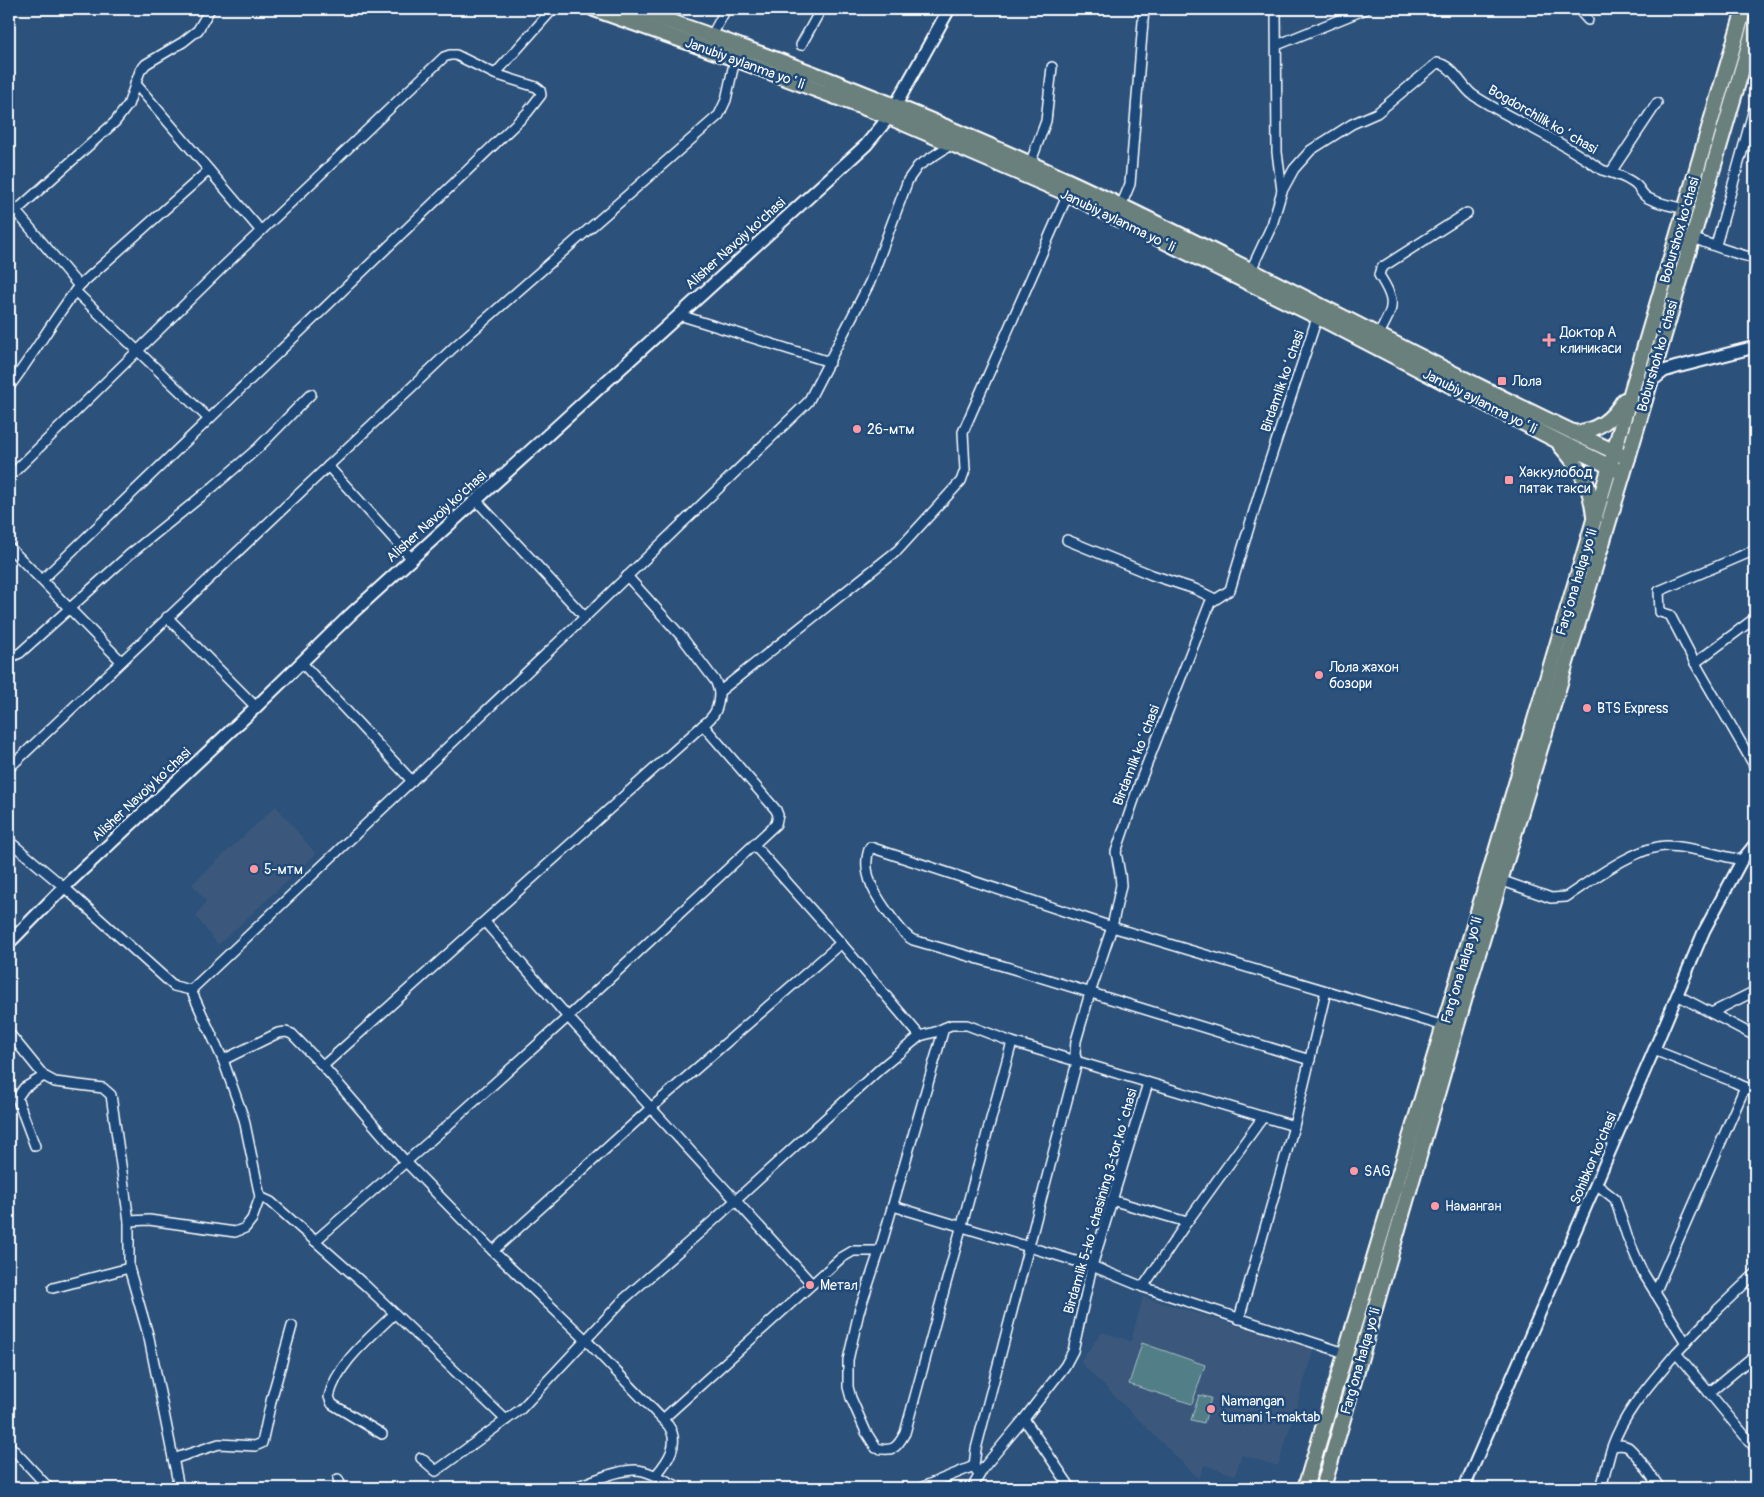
<svg xmlns="http://www.w3.org/2000/svg" width="1764" height="1497" font-family="Pangolin,sans-serif">
<style>
.built{fill:#3b597c}
.green{fill:#517e87;stroke:#a8bec3}
.lines{fill:none;stroke-linecap:round;stroke-linejoin:round}
.minor-casing{stroke:#fff;stroke-width:12}
.tertiary-casing{stroke:#fff;stroke-width:14}
.secondary-casing{stroke:#fff;stroke-width:15}
.primary-casing{stroke:#fff;stroke-width:18}
.trunk-casing{stroke:#fff;stroke-width:18}
.minor{stroke:#1f4a7a;stroke-width:9}
.tertiary{stroke:#1f4a7a;stroke-width:10}
.secondary{stroke:#1f4a7a;stroke-width:11}
.primary{stroke:#6a807d;stroke-width:14}
.trunk{stroke:#6a807d;stroke-width:14}
.poi-dot{fill:#ff9aa2;stroke:#1f4a7a;stroke-width:2}
.labels{text-anchor:middle;stroke-width:5;stroke-linejoin:round;paint-order:stroke}
.street-label{font-size:14px;fill:#fff;stroke:#1f4a7a}
.poi-label{font-size:14px;fill:#fff;stroke:#1f4a7a;text-anchor:start}
</style>
<rect width="100%" height="100%" fill="#2c517b"/>
<filter id="ink" filterUnits="userSpaceOnUse"><feTurbulence type="fractalNoise" baseFrequency=".02" numOctaves="2"/><feDisplacementMap in="SourceGraphic" scale="10" xChannelSelector="R" yChannelSelector="G"/><feConvolveMatrix kernelMatrix="1 2 1 2 8 2 1 2 1" color-interpolation-filters="sRGB"/></filter>
<g filter="url(#ink)">
<g class="built">
<polygon points="276,806 316,854 218,945 196,916 206,901 192,884"/>
<polygon points="1143,1297 1314,1349 1278,1466 1242,1455 1235,1475 1204,1465 1199,1479 1080,1362 1102,1332 1131,1341"/>
</g>
<g class="green">
<polygon points="1142,1343 1205,1365 1192,1404 1129,1384"/>
<polygon points="1199,1395 1211,1398 1204,1423 1191,1420"/>
</g>
<g class="lines">
<g class="minor-casing">
<g id="minor">
<polyline points="1276,9 1277,152 1282,191"/>
<polyline points="1578,9 1588,20"/>
<polyline points="712,35 726,9"/>
<polyline points="801,45 821,9"/>
<polyline points="1277,45 1366,9"/>
<polyline points="135,83 261,231"/>
<polyline points="1030,164 1046,121 1052,67"/>
<polyline points="1611,172 1657,103"/>
<polyline points="9,203 79,286"/>
<polyline points="1121,206 1130,184 1144,9"/>
<polyline points="9,222 16,211 115,122 128,105 140,71 146,64 183,42 198,30 210,9"/>
<path d="M1692,238C1713,245 1733,254 1755,258"/>
<polyline points="1716,245 1755,105"/>
<path d="M1251,270L1272,225L1282,191L1294,169L1311,150L1352,124L1377,113L1437,63C1453,65 1461,86 1473,95C1491,107 1511,117 1530,127C1555,140 1579,154 1602,170C1613,173 1629,178 1637,186C1641,190 1642,195 1648,198C1659,204 1673,206 1685,209"/>
<polyline points="75,291 209,419"/>
<polyline points="679,315 830,362"/>
<path d="M1378,336C1393,307 1398,304 1379,275L1381,268L1467,213"/>
<path d="M9,387C34,354 54,318 79,286L209,170"/>
<polyline points="328,466 412,559"/>
<polyline points="9,477 223,267 444,57 450,55 456,55 495,74 553,9"/>
<polyline points="476,500 585,617"/>
<polyline points="1067,540 1152,575 1195,589 1215,599"/>
<polyline points="9,547 121,661"/>
<polyline points="1755,550 1659,591 1660,612 1670,615 1695,663 1755,767"/>
<polyline points="627,576 682,637 716,682 719,692 898,550 961,481 965,470 963,432 1068,194"/>
<polyline points="42,580 527,113 541,95 540,90 536,87 495,74"/>
<polyline points="167,617 256,707"/>
<polyline points="9,658 20,653 129,555 213,487 258,448 311,394"/>
<polyline points="301,662 412,781"/>
<polyline points="1695,663 1755,618"/>
<polyline points="9,768 453,348 719,115 726,100 735,59"/>
<polyline points="9,841 64,887 174,986 191,990 223,1060 244,1119 260,1197 252,1219 245,1228 235,1232 149,1220 129,1221"/>
<polyline points="754,845 841,943 920,1036"/>
<path d="M1500,880L1551,898L1566,897C1592,880 1637,846 1667,846C1688,846 1721,856 1742,860"/>
<polyline points="485,922 568,1017 812,1284"/>
<polyline points="191,990 585,617 808,402 870,282 908,180 918,166 952,144"/>
<polyline points="1677,995 1755,1036"/>
<polyline points="1711,1013 1755,991"/>
<path d="M944,1028L881,1246L859,1312L848,1360V1387L851,1398L866,1432L876,1448C893,1452 897,1448 905,1433L1012,1042"/>
<polyline points="9,1033 44,1076 55,1082 103,1088 111,1095 129,1221 129,1268 149,1338 179,1488"/>
<polyline points="1654,1050 1734,1082 1755,1092"/>
<polyline points="223,1060 278,1033 286,1032 292,1034 323,1066"/>
<path d="M1310,1060L1010,968L913,940C905,936 900,928 894,921C878,900 859,873 870,847L1112,927L1444,1026"/>
<polyline points="35,1146 17,1098 24,1088 44,1076"/>
<polyline points="1596,1184 1615,1199 1627,1236 1642,1271 1686,1343"/>
<polyline points="260,1197 271,1202 366,1286 506,1420"/>
<polyline points="1111,1200 1187,1222"/>
<polyline points="893,1206 1092,1266 1143,1287 1345,1353"/>
<path d="M315,1241L447,1126L568,1017L776,824L778,815L776,810L703,725C715,716 719,708 719,692"/>
<polyline points="493,1251 651,1108 841,943"/>
<polyline points="1143,1287 1187,1222 1263,1117"/>
<polyline points="53,1288 129,1268"/>
<polyline points="1655,1293 1745,1087"/>
<polyline points="1239,1319 1294,1126 1326,991"/>
<polyline points="1676,1353 1716,1311 1755,1274"/>
<polyline points="1709,1393 1755,1355"/>
<polyline points="663,1419 841,1258 853,1251 879,1251"/>
<polyline points="1024,1419 1071,1488"/>
<path d="M382,1434L332,1404L329,1397C337,1363 370,1338 394,1314"/>
<polyline points="9,1445 49,1488"/>
<path d="M1613,1446C1618,1445 1623,1444 1628,1447C1639,1456 1651,1476 1660,1488"/>
<polyline points="421,1458 436,1471 521,1409 624,1299 713,1221 881,1068 920,1036 935,1032 951,1025 967,1025 1012,1042 1294,1126"/>
<polyline points="173,1459 219,1444 255,1446 262,1443 272,1397 292,1326"/>
<path d="M656,1475C668,1461 681,1443 668,1425L585,1339L493,1251L405,1161L323,1066L703,725"/>
<polyline points="979,1475 974,1466 976,1449 1077,1062 1075,1054 1076,1041 1090,993 1112,927 1121,885 1120,874 1116,852 1140,782 1210,603 1230,590 1263,481 1319,312"/>
<polyline points="338,1479 342,1488"/>
<path d="M572,1488C591,1482 624,1466 643,1471C658,1475 669,1483 682,1488"/>
<polyline points="920,1488 974,1466"/>
<polyline points="972,1488 984,1467 1024,1419 1065,1366 1073,1351 1092,1266 1148,1083"/>
<path d="M1601,1488C1605,1474 1608,1460 1612,1447C1625,1410 1652,1382 1676,1353L1755,1448"/>
</g>
</g>
<g class="tertiary-casing">
<polyline id="tertiary" points="1464,1488 1654,1050 1704,931 1742,860 1755,844"/>
</g>
<g class="secondary-casing">
<g id="secondary">
<polyline points="1648,384 1664,371 1677,367 1755,347"/>
<polyline points="9,943 64,887 256,707 350,615 866,145 889,117 949,9"/>
</g>
</g>
<g class="primary-casing">
<g id="primary">
<path d="M1574,433C1597,431 1612,420 1624,400"/>
<polyline points="1614,451 1744,9"/>
<polyline points="1628,458 1755,25"/>
</g>
</g>
<g class="trunk-casing">
<g id="trunk">
<polyline points="594,9 735,59 889,117 1068,194 1318,317 1554,439 1623,473"/>
<path d="M634,9C784,60 933,118 1077,185C1263,272 1441,372 1628,458L1468,987L1323,1488"/>
<path d="M1560,445C1582,470 1590,483 1594,516"/>
<polyline points="1305,1488 1489,875 1612,459"/>
</g>
</g>
<use href="#minor" class="minor"/>
<use href="#tertiary" class="tertiary"/>
<use href="#secondary" class="secondary"/>
<use href="#primary" class="primary"/>
<use href="#trunk" class="trunk"/>
</g>
</g>
<g class="poi-dot">
<path d="M1546.5 332.5h5v5h5v5h-5v5h-5v-5h-5v-5h5z"/>
<rect x="1497" y="376" width="10" height="10" rx="2.5"/>
<circle cx="857" cy="429" r="5"/>
<rect x="1504" y="475" width="10" height="10" rx="2.5"/>
<circle cx="1319" cy="675" r="5"/>
<circle cx="1587" cy="708" r="5"/>
<circle cx="254" cy="869" r="5"/>
<circle cx="1354" cy="1171" r="5"/>
<circle cx="1435" cy="1206" r="5"/>
<circle cx="810" cy="1285" r="5"/>
<circle cx="1211" cy="1409" r="5"/>
</g>
<g class="labels">
<g class="street-label">
<text transform="translate(745 63) rotate(20)" y="5">Janubiy aylanma yoʻli</text>
<text transform="translate(1543 119) rotate(30)" y="5">Bogdorchilik koʻchasi</text>
<text transform="translate(1118 220) rotate(26)" y="5">Janubiy aylanma yoʻli</text>
<text transform="translate(1679 230) rotate(-74)" y="5">Boburshox ko'chasi</text>
<text transform="translate(735 243) rotate(-42)" y="5">Alisher Navoiy ko'chasi</text>
<text transform="translate(1657 356) rotate(-74)" y="5">Boburshoh koʻchasi</text>
<text transform="translate(1282 381) rotate(-71)" y="5">Birdamlik koʻchasi</text>
<text transform="translate(1480 401) rotate(27)" y="5">Janubiy aylanma yoʻli</text>
<text transform="translate(436 516) rotate(-42)" y="5">Alisher Navoiy ko'chasi</text>
<text transform="translate(1576 582) rotate(-73)" y="5">Farg‘ona halqa yo‘li</text>
<text transform="translate(1136 755) rotate(-69)" y="5">Birdamlik koʻchasi</text>
<text transform="translate(141 794) rotate(-43)" y="5">Alisher Navoiy ko'chasi</text>
<text transform="translate(1461 970) rotate(-73)" y="5">Farg‘ona halqa yo‘li</text>
<text transform="translate(1593 1158) rotate(-67)" y="5">Sohibkor ko'chasi</text>
<text transform="translate(1100 1201) rotate(-74)" y="5">Birdamlik 5-koʻchasining 3-tor koʻchasi</text>
<text transform="translate(1360 1361) rotate(-74)" y="5">Farg‘ona halqa yo‘li</text>
</g>
<g class="poi-label">
<text x="1560" y="337">Доктор А<tspan x="1560" dy="16">клиникаси</tspan></text>
<text x="1512" y="386">Лола</text>
<text x="867" y="434">26-мтм</text>
<text x="1519" y="477">Хаккулобод<tspan x="1519" dy="16">пятак такси</tspan></text>
<text x="1329" y="672">Лола жахон<tspan x="1329" dy="16">бозори</tspan></text>
<text x="1597" y="713">BTS Express</text>
<text x="264" y="874">5-мтм</text>
<text x="1364" y="1176">SAG</text>
<text x="1445" y="1211">Наманган</text>
<text x="820" y="1290">Метал</text>
<text x="1221" y="1406">Namangan<tspan x="1221" dy="16">tumani 1-maktab</tspan></text>
</g>
</g>
<rect width="1764" height="1497" fill="none" stroke="#1f4a7a" stroke-width="30"/>
<rect x="15" y="15" width="1734" height="1467" fill="none" stroke="#fff" stroke-width="2" filter="url(#ink)"/>
</svg>
